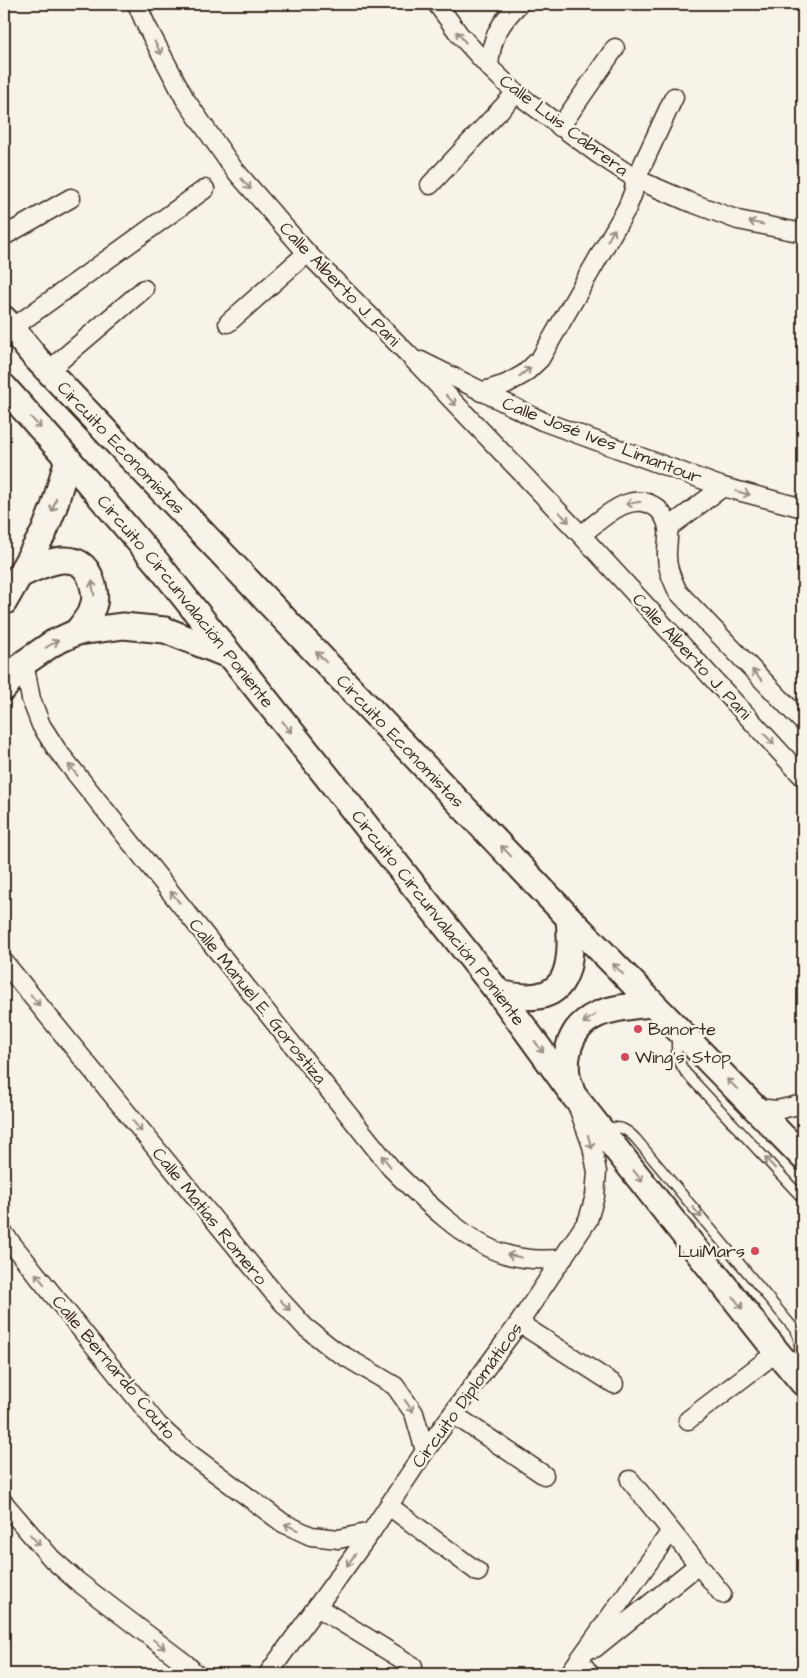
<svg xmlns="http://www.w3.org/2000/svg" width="807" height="1678" font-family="'Architects Daughter',sans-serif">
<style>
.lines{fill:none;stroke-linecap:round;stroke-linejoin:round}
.lane-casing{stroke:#3b2a1e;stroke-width:12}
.street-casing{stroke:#3b2a1e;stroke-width:21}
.secondary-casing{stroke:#3b2a1e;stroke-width:29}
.lane{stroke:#f7f3e8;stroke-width:9}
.street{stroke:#f7f3e8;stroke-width:18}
.secondary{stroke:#f7f3e8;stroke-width:25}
.oneway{stroke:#998e83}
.poi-dot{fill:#d1495b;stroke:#f7f3e8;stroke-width:2}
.labels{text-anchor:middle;stroke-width:5;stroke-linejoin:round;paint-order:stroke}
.street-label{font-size:18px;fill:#3b2a1e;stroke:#f7f3e8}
.poi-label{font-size:18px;fill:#3b2a1e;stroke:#f7f3e8;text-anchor:start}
</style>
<rect width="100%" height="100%" fill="#f7f3e8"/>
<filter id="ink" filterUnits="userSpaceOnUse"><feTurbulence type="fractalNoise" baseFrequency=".02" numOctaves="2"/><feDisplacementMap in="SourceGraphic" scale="10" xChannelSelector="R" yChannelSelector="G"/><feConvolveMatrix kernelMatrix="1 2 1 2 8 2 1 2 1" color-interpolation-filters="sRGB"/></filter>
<g filter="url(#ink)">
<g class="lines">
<g class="lane-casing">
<g id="lane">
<path d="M677,1033C676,1051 675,1058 686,1073L803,1199"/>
<path d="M605,1127C620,1127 625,1127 636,1139L796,1331C802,1345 800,1354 795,1368"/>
</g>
</g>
<g class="street-casing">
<g id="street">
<polyline points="137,4 146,25 185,99 233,168 307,253 408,354 581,535 803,777"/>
<polyline points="437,4 459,34 489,67 516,93 598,154 636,179 687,201 738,220 803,233"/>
<path d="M489,67C491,38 499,24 519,4"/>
<polyline points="560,127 615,48"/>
<polyline points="430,185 516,93"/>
<polyline points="4,236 71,198"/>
<polyline points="228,323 307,253"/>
<polyline points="11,329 205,189"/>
<polyline points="421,361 542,421 723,487 803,508"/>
<polyline points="48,371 144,289"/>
<polyline points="481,392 506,384 524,374 540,359 627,208 633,193 636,179 674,97"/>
<polyline points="668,528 723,487"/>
<path d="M581,535C602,519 632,487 658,509C663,514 667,521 668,529C669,536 667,544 667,552C666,567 672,579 678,592L803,722"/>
<path d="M24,663L31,699L41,725L57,750L391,1168C418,1195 469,1245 505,1254C524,1260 542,1260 563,1259"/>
<polyline points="4,962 273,1292 305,1327 334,1350 395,1386 414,1413 425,1451"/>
<polyline points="756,1108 777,1110 803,1104"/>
<polyline points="4,1234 158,1425 186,1451 283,1523 311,1536 339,1539 371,1532"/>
<polyline points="519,1323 614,1384"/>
<polyline points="453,1414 544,1475"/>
<polyline points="688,1420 777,1352"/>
<polyline points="630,1480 722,1594"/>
<polyline points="4,1503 52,1559 77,1581 186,1664 196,1674"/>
<polyline points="389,1506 478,1572"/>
<polyline points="317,1607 413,1666"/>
<polyline points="595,1648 698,1565"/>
<polyline points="579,1660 590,1674"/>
<polyline points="268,1674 371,1532 425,1451 519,1323 588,1220 595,1196 597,1172 592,1146 579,1110"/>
<polyline points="569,1674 671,1531"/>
</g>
</g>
<g class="secondary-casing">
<g id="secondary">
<path id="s1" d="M4,319L35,357L569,918L803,1157"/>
<path id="s2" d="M4,387L68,459L158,564L499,993L574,1096L777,1352L803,1383"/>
<path d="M20,575C45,563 81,545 92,582C95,591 96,601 92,609C89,617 82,625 77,632"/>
<polyline points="4,602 44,532 54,507 68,459"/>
<polyline points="4,688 24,663 53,643 77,632 123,626 165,630 228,655"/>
<path d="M499,993C565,1009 574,975 569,918"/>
<path d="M571,1089C566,1077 565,1064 568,1051C577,1009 617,1008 652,1004"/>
</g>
</g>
<use href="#lane" class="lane"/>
<use href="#street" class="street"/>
<use href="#secondary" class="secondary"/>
</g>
<defs><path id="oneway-shaft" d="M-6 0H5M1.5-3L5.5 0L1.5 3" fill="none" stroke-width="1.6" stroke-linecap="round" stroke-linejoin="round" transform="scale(1.25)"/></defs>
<g class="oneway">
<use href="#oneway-shaft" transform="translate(461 37) rotate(-130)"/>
<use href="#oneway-shaft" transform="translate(158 48) rotate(62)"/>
<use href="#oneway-shaft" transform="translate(246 184) rotate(49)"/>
<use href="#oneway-shaft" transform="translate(756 223) rotate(-168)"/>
<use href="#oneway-shaft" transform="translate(611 235) rotate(-60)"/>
<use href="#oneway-shaft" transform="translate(525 372) rotate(-38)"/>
<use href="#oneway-shaft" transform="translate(451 400) rotate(46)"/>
<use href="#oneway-shaft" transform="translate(36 423) rotate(48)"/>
<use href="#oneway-shaft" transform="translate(743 493) rotate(14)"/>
<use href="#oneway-shaft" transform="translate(633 503) rotate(171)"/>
<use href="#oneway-shaft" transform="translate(54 505) rotate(108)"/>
<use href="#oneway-shaft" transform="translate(564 517) rotate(46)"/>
<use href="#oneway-shaft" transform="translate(93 588) rotate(-99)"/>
<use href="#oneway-shaft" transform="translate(52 644) rotate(-30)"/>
<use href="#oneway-shaft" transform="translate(321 657) rotate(-134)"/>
<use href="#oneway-shaft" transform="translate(757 675) rotate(-134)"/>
<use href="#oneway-shaft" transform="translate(287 727) rotate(51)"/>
<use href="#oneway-shaft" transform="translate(769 739) rotate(47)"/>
<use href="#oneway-shaft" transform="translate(73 770) rotate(-129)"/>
<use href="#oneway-shaft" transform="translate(506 851) rotate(-134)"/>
<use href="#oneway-shaft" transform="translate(175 897) rotate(-129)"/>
<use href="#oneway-shaft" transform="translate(618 969) rotate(-134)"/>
<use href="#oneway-shaft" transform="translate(35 1000) rotate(51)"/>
<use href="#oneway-shaft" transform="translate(589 1019) rotate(145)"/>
<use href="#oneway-shaft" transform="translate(539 1047) rotate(54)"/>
<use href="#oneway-shaft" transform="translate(732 1084) rotate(-135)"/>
<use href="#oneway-shaft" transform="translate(137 1126) rotate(51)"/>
<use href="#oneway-shaft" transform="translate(590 1142) rotate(72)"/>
<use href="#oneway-shaft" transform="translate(386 1161) rotate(-129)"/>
<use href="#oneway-shaft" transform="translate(770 1163) rotate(-133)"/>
<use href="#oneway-shaft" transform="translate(638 1176) rotate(52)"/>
<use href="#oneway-shaft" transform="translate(697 1212) rotate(50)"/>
<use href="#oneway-shaft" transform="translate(514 1256) rotate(-168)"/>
<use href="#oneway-shaft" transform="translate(40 1279) rotate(-129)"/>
<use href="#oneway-shaft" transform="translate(738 1303) rotate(52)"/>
<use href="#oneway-shaft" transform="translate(285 1305) rotate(47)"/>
<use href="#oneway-shaft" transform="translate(409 1406) rotate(55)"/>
<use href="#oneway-shaft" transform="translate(291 1527) rotate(-155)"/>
<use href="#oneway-shaft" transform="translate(35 1540) rotate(48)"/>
<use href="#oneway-shaft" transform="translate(351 1560) rotate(126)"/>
<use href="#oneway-shaft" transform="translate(159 1644) rotate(37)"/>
</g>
</g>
<g class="poi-dot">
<circle cx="638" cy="1029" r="5"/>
<circle cx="625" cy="1057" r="5"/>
<circle cx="755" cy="1251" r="5"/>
</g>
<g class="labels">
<g class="street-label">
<text transform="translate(564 125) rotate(37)" y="6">Calle Luis Cabrera</text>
<text transform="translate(340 284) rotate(46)" y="6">Calle Alberto J. Pani</text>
<text transform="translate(602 440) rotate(21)" y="6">Calle José Ives Limantour</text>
<text dy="6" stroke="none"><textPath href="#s1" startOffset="174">Circuito Economistas</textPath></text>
<text dy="6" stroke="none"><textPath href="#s2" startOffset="281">Circuito Circunvalación Poniente</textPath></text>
<text transform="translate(692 656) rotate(47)" y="6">Calle Alberto J. Pani</text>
<text dy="6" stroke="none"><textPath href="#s1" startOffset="579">Circuito Economistas</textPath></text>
<text dy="6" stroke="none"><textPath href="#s2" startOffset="686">Circuito Circunvalación Poniente</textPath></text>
<text transform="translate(258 1001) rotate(51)" y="6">Calle Manuel E. Gorostiza</text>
<text transform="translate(210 1216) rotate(51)" y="6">Calle Matías Romero</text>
<text transform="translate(114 1367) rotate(50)" y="6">Calle Bernardo Couto</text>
<text transform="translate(467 1395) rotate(-54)" y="6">Circuito Diplomáticos</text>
</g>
<g class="poi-label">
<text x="648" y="1035">Banorte</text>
<text x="635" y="1063">Wing's Stop</text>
<text x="745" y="1257" text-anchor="end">LuiMars</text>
</g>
</g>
<rect width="807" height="1678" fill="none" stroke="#f7f3e8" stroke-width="20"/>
<rect x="10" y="10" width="787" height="1658" fill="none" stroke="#3b2a1e" stroke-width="2" filter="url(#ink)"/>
</svg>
